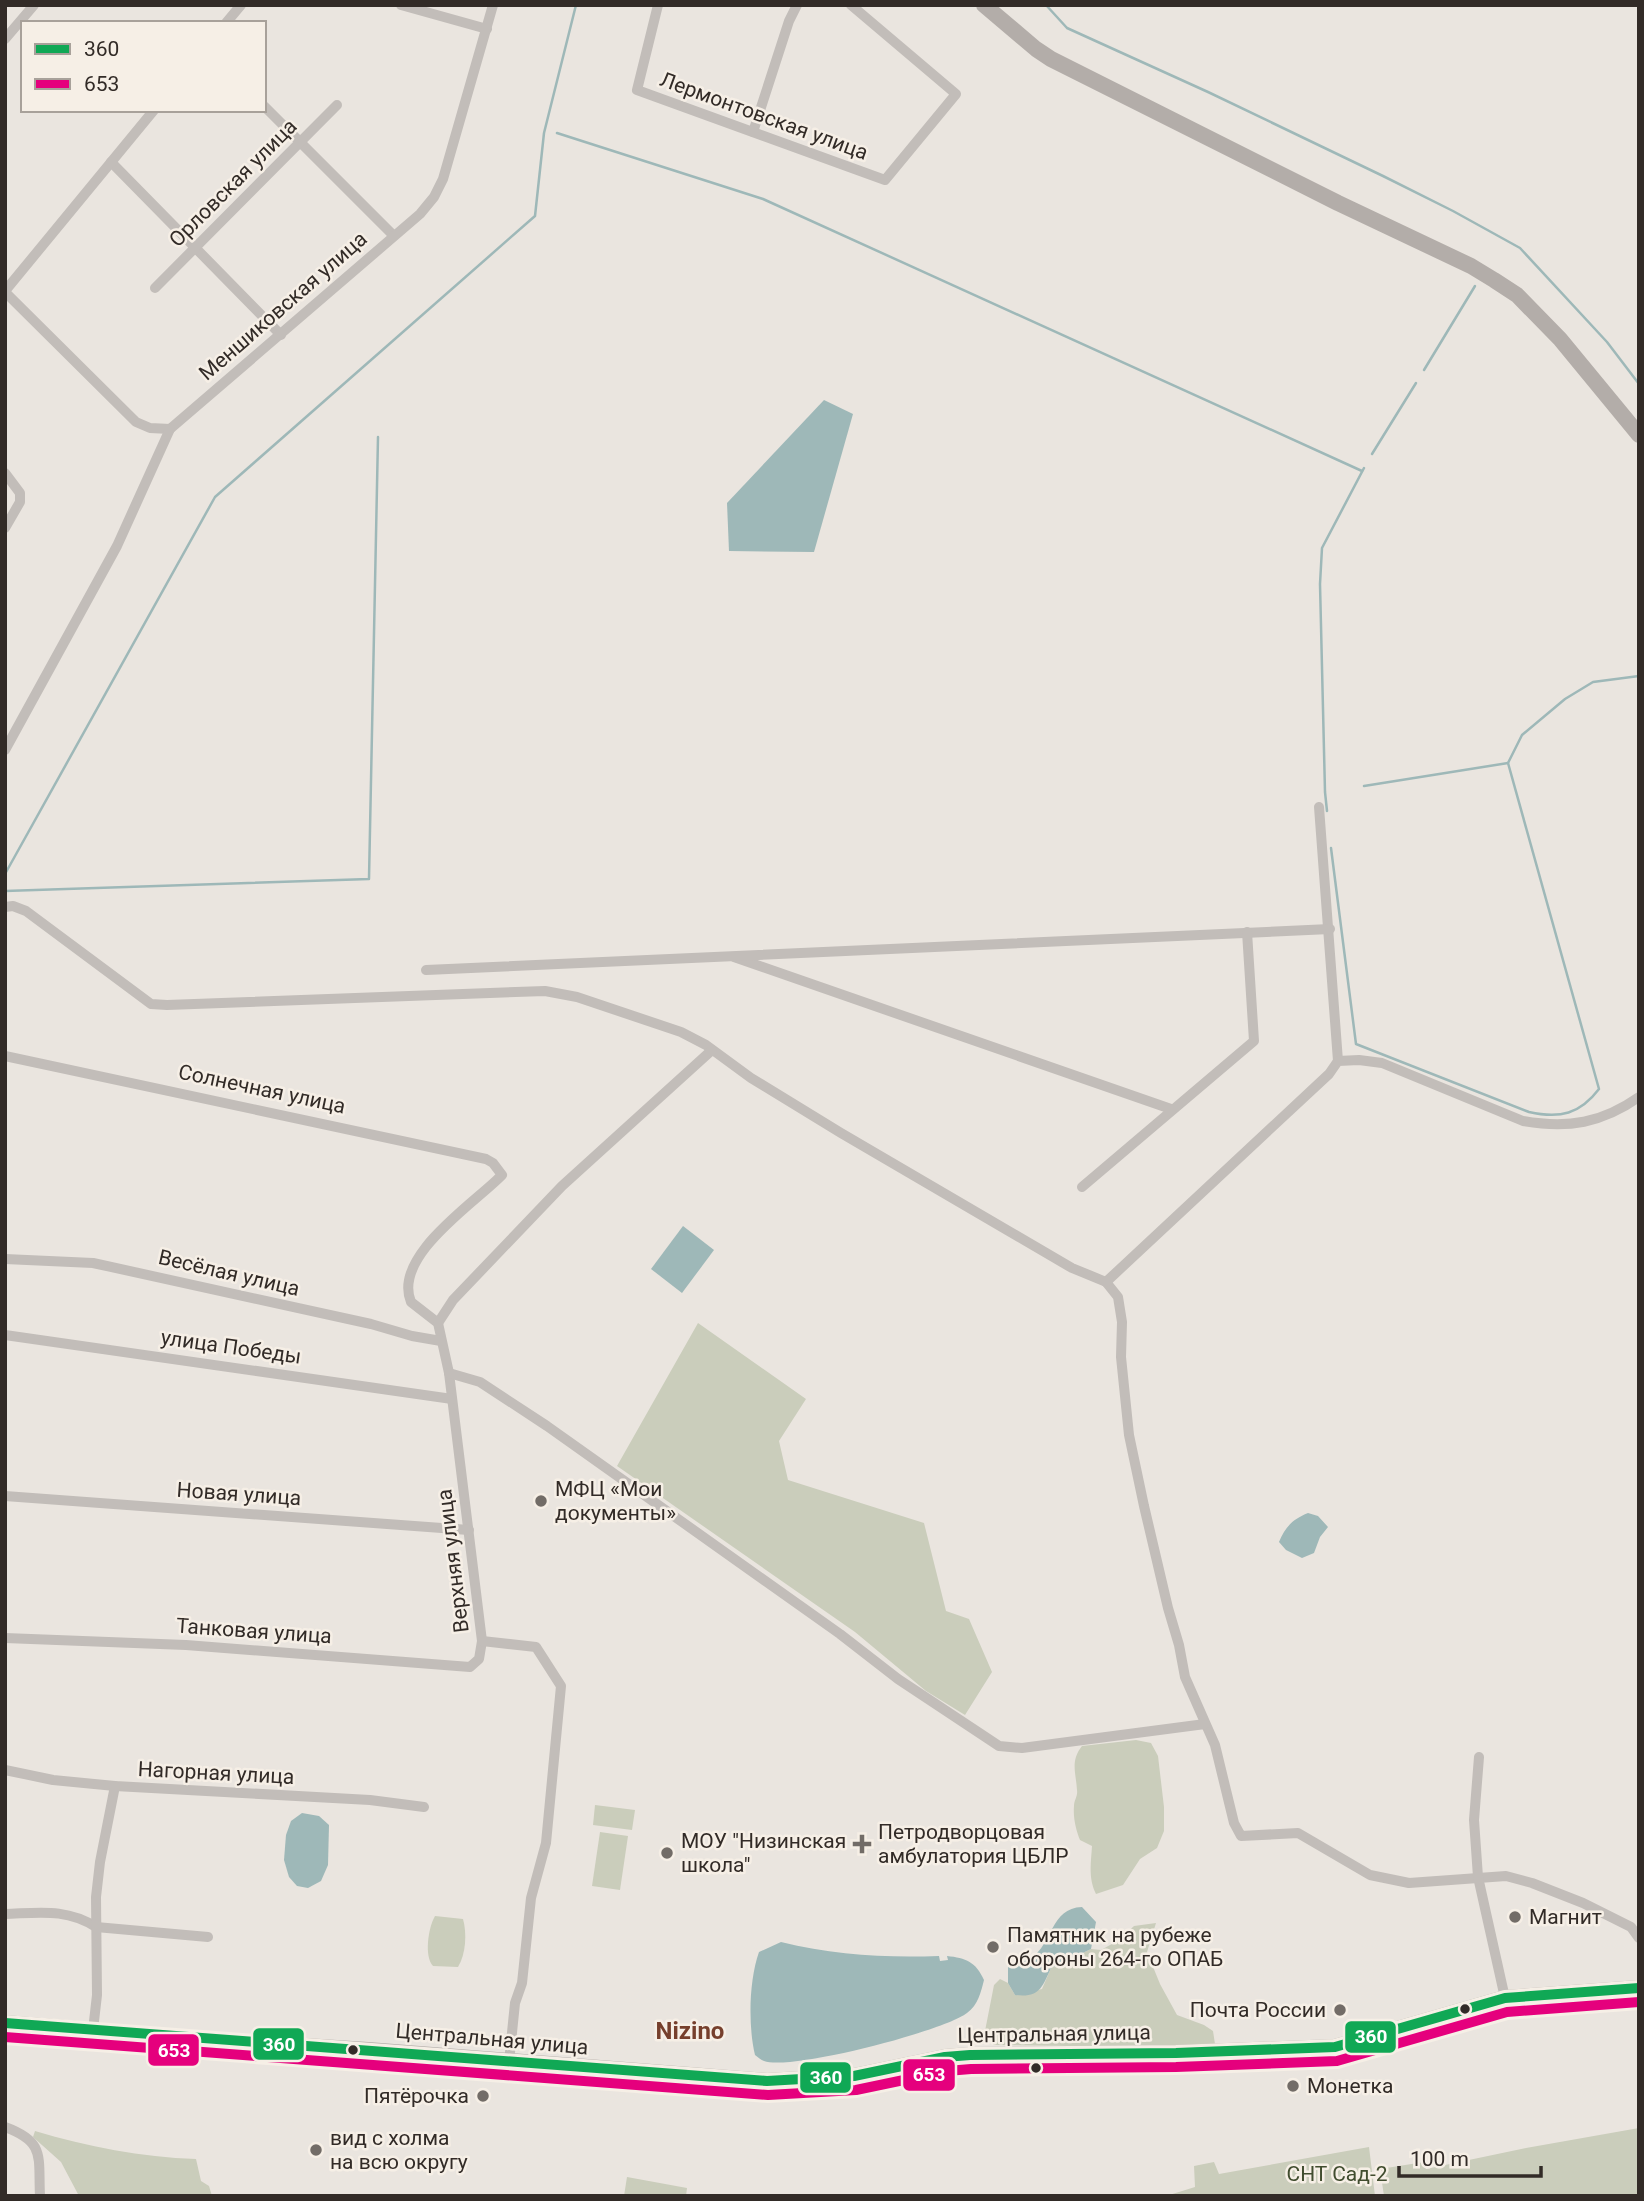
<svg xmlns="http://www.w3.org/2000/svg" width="1644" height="2201" font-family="Roboto,sans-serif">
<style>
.green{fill:#cacdbb}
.water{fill:#9eb8b8}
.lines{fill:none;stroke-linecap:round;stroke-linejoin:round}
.stream{stroke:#9eb8b8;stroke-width:2.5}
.street{stroke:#c2bdb9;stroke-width:10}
.secondary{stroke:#b3ada9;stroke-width:16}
.bus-1-casing{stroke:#f6efe6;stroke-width:16}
.bus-2-casing{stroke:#f6efe6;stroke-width:16}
.bus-1{stroke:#10a855;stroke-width:10}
.bus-2{stroke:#e5007d;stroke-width:10}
.poi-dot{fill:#726c67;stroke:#f6efe6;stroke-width:2.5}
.bus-dot{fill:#322b27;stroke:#f6efe6;stroke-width:2.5}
.labels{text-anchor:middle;stroke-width:5;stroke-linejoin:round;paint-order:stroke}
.street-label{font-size:21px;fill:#322b27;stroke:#f6efe6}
.poi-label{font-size:21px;fill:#322b27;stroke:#f6efe6;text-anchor:start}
.park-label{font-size:21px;fill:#414d2f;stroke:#f6efe6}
.quarter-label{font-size:24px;font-weight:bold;fill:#763f2c;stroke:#f6efe6}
.line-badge{stroke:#f6efe6;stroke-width:2.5}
.badge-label{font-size:19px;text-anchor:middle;font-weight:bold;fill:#fff}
</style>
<rect width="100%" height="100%" fill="#eae5df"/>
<g class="green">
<polygon points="698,1323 806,1399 779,1441 788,1480 924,1523 946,1611 969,1619 992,1672 965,1715 926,1691 855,1632 617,1466"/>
<path d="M1136,1740L1151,1743L1158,1756L1164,1807V1831L1157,1848L1140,1859L1123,1885L1096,1894C1088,1878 1091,1863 1092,1846L1080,1840C1076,1830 1073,1818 1074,1806C1074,1800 1078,1796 1077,1790C1076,1773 1070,1761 1082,1746Z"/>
<polygon points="595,1805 635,1810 632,1830 593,1825"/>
<polygon points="600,1832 628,1836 620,1890 592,1886"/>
<path d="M435,1916L463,1919C467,1933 466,1954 458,1967L433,1966C424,1957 428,1928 435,1916Z"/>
<polygon points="1156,1923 1147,1952 1160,1984 1177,2015 1204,2025 1213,2031 1215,2044 1207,2048 994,2045 986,2037 985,2031 994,1985 1000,1979 1008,1983 1015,1995 1042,1989 1051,1968 1091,1949 1101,1950 1119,1940 1134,1926"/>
<polygon points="1639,2128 1639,2196 1384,2196 1380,2169 1424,2162 1426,2169 1526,2148"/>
<path d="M35,2131C88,2147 141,2157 196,2159L201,2181L209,2186L212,2196H79L61,2162L33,2137Z"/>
<polygon points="1369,2147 1375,2196 1166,2196 1195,2187 1194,2166 1214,2162 1219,2174"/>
<polygon points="627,2177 687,2188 686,2196 624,2196"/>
</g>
<g class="water">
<polygon points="824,400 853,414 814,552 729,551 727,503"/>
<polygon points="683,1226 714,1250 682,1293 651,1269"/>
<path d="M1308,1513L1318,1516L1328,1527L1320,1537L1314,1553L1302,1558L1286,1550L1279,1542C1285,1527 1293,1519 1308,1513Z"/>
<polygon points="302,1813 319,1816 329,1825 328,1865 321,1881 308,1888 297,1886 289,1877 284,1860 286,1835 291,1821"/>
<path d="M1082,1907L1096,1922L1091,1949L1051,1968C1042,1988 1039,1998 1015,1995L1008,1983V1965C1015,1963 1025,1962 1031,1958C1053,1944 1050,1908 1082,1907Z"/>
<path d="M781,1942C834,1955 885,1958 939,1956L940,1961L948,1960L947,1956C966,1958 976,1962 984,1980C981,1992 978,2005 967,2013C944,2031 791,2071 764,2061C761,2060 758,2057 755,2055C748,2026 749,1980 759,1952Z"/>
</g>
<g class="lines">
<g class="stream">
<polyline points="1046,5 1067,28 1208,92 1383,176 1453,211 1520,248 1607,342 1639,384"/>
<polyline points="557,133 763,199 1362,471"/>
<polyline points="1424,370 1475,286"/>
<polyline points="1372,454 1416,383"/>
<polyline points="1364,786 1508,763"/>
<polyline points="1327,811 1325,792 1320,584 1322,548 1364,468"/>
<path d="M1331,848L1356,1044L1529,1112C1560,1119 1580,1114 1599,1089L1508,763L1522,735L1565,699L1593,682L1639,676"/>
<polyline points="5,874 215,497 535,216 544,133 576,5"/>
<polyline points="5,891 369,879 378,437"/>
</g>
<g class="street">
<polyline points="401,5 487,29"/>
<polyline points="658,5 637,90 885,180 956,94 851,5"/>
<polyline points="226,23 241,5"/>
<polyline points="5,39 34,5"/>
<polyline points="264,106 393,235"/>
<polyline points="753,132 789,21 797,5"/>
<polyline points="111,162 281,335"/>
<polyline points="155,288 337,105"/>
<polyline points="5,291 154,110"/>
<polyline points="5,292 136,422 150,428 170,429 420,214 434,197 443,179 493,5"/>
<polyline points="5,473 20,493 20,502 5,528"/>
<polyline points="5,750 117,546 170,429"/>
<polyline points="1319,807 1338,1061"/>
<polyline points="5,907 13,906 26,911 151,1004 167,1005 545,991 577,997 681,1032 706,1045 751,1078 841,1133 1072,1268 1106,1282 1118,1297 1122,1322 1121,1357 1129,1435 1144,1506 1168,1608 1179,1645 1185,1677 1215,1745 1234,1823 1241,1836 1298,1833 1370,1875 1409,1883 1506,1876 1532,1883 1583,1903 1631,1927 1639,1938"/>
<polyline points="734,957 1171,1109"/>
<polyline points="426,970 1330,929"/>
<path d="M5,1056L486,1159L493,1163L502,1175C475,1203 392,1256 411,1302L438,1323L449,1373L482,1641L479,1659L470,1667L186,1645L5,1638"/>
<polyline points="1082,1187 1254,1041 1247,932"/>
<polyline points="5,1259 93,1263 371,1324 412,1336 441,1341"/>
<path d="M1106,1282L1329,1074L1338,1061L1359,1060L1382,1063L1523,1121C1568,1129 1602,1123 1639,1097"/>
<polyline points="438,1323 453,1300 562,1186 712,1050"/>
<polyline points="5,1335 452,1399"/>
<polyline points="449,1373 480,1382 547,1426 840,1634 898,1679 999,1746 1022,1748 1205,1724"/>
<polyline points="5,1496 469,1530"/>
<polyline points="482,1641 536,1647 561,1686 546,1843 531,1898 522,1983 515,2003 509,2062"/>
<polyline points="1479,1757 1474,1820 1478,1877 1505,1998"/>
<polyline points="5,1770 53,1780 115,1786 370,1800 424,1807"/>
<path d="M5,1914C39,1913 66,1908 96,1927L208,1937"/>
<polyline points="93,2030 97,1995 96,1897 100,1862 115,1786"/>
<path d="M5,2127C46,2142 38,2157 40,2196"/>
</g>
<g class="secondary">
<polyline points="984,5 1036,49 1051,59 1338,203 1471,266 1494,280 1517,295 1560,339 1639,435"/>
<polyline points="5,2023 195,2039 368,2050 767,2081 854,2076 945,2057 970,2055 1176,2053 1335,2047 1505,1998 1639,1988"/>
</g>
<g class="bus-1-casing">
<polyline id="bus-1" points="5,2023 767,2081 854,2076 945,2057 970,2055 1176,2053 1335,2047 1505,1998 1639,1988"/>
</g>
<g class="bus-2-casing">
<polyline id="bus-2" points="5,2037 768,2095 856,2090 947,2071 971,2069 1176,2067 1337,2061 1507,2012 1639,2002"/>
</g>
<use href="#bus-1" class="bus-1"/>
<use href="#bus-2" class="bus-2"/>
</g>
<g class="poi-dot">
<circle cx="541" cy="1501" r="7"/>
<path d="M858.5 1833.5h7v7h7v7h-7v7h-7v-7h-7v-7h7z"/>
<circle cx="667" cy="1853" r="7"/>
<circle cx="1515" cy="1917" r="7"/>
<circle cx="993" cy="1947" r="7"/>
<circle cx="1340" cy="2010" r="7"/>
<circle cx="1293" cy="2086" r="7"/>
<circle cx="483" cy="2096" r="7"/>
<circle cx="316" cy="2150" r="7"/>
</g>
<g class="bus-dot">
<circle cx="1465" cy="2009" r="6"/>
<circle cx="353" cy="2050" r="6"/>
<circle cx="1036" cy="2068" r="6"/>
</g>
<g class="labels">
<g class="street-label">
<text transform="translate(764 116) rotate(20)" y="7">Лермонтовская улица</text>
<text transform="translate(233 183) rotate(-45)" y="7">Орловская улица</text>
<text transform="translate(283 306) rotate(-41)" y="7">Меншиковская улица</text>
<text transform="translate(262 1089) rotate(12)" y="7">Солнечная улица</text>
<text transform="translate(229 1273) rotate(13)" y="7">Весёлая улица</text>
<text transform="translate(231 1347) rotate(8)" y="7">улица Победы</text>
<text transform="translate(239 1494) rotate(4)" y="7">Новая улица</text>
<text transform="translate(453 1561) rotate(-97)" y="7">Верхняя улица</text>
<text transform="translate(254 1631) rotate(4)" y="7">Танковая улица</text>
<text transform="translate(216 1773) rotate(3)" y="7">Нагорная улица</text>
<text transform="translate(1054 2034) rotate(-1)" y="7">Центральная улица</text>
<text transform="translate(492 2039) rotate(5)" y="7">Центральная улица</text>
</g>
<g class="poi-label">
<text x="555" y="1496">МФЦ «Мои<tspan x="555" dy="24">документы»</tspan></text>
<text x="878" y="1839">Петродворцовая<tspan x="878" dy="24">амбулатория ЦБЛР</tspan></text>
<text x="681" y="1848">МОУ "Низинская<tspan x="681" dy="24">школа"</tspan></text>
<text x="1529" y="1924">Магнит</text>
<text x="1007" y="1942">Памятник на рубеже<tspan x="1007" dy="24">обороны 264-го ОПАБ</tspan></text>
<text x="1326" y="2017" text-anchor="end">Почта России</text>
<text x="1307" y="2093">Монетка</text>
<text x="469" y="2103" text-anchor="end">Пятёрочка</text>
<text x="330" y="2145">вид с холма<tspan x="330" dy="24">на всю округу</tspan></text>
</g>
<g class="park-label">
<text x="1337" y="2181">СНТ Сад-2</text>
</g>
<g class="quarter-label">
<text x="690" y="2039">Nizino</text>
</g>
</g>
<g class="line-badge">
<rect x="1344" y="2020" width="53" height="34" rx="7" fill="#10a855"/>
<rect x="252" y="2027" width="53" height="34" rx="7" fill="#10a855"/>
<rect x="147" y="2033" width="53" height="34" rx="7" fill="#e5007d"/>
<rect x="902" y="2058" width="54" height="34" rx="7" fill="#e5007d"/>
<rect x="799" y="2061" width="53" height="33" rx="7" fill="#10a855"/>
</g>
<g class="badge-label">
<text x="1371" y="2043">360</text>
<text x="279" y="2051">360</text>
<text x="174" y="2057">653</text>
<text x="929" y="2081">653</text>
<text x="826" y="2084">360</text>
</g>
<rect width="1644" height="2201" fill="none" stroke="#322b27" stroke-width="14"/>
<rect x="21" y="21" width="245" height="91" fill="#f6efe6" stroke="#a8a19a" stroke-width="2"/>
<rect x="35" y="44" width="35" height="10" fill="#10a855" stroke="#a8a19a" stroke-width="2"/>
<text x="84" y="56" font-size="21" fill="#322b27">360</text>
<rect x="35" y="79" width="35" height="10" fill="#e5007d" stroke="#a8a19a" stroke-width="2"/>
<text x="84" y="91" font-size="21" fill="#322b27">653</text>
<path d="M1399 2166v10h142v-10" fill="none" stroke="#322b27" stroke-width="3.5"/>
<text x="1410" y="2166" font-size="21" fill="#322b27" stroke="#f6efe6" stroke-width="5" paint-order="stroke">100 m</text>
</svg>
